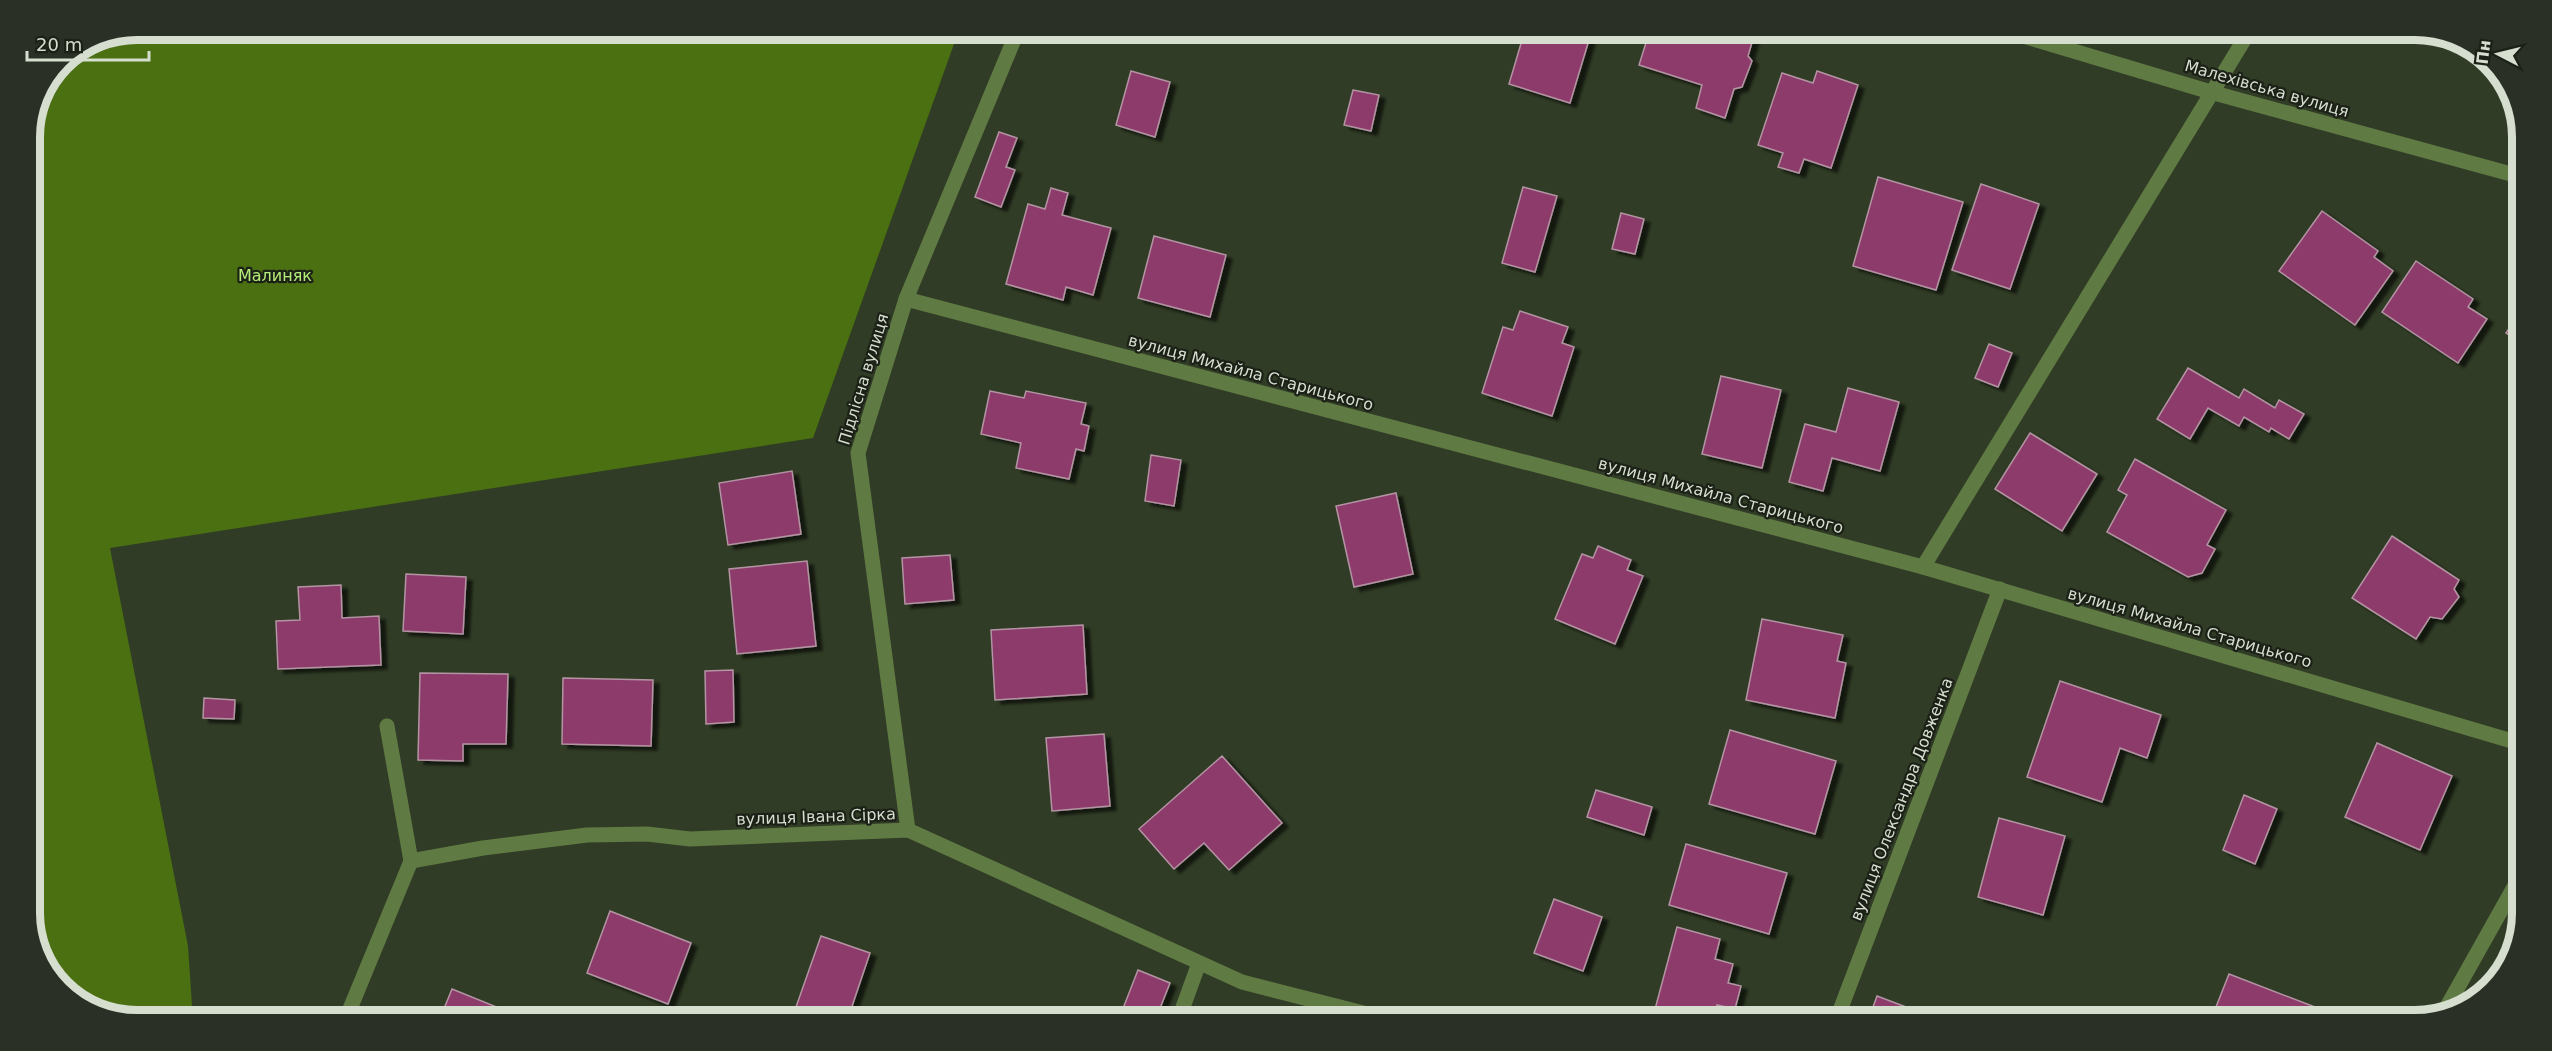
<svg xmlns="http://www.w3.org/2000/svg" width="2552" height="1051" font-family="'DejaVu Sans',sans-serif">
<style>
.forest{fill:#4a7011}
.building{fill:#8d3a6b;stroke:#b394a3;stroke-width:1.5;filter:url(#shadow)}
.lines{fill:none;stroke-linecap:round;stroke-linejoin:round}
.minor{stroke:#607a44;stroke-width:15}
.labels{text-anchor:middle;stroke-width:4.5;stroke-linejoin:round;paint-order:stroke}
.street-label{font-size:16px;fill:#d6decf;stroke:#1c2117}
.park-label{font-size:16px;fill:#b5ec78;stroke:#1c2117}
.rim{fill:none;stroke:#d6decf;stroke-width:8}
</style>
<defs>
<filter id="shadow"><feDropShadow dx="6" dy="4" stdDeviation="1.5" flood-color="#0009"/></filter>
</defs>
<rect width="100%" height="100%" fill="#303c25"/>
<polygon class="forest" points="138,30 959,30 813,438 110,548 188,946 193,1021 138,1021 97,1013 52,979 30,921 30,131 62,61 97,38"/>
<g class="building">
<polygon points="1525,30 1592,30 1570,103 1509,84"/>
<polygon points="1650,30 1755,32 1748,56 1752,61 1742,87 1734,89 1725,118 1696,108 1702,85 1639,65"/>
<polygon points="1131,71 1170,82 1155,137 1116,125"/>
<polygon points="1817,71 1858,85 1831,168 1804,159 1799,173 1778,167 1783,153 1758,145 1782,73 1813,83"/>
<polygon points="1353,90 1379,95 1371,131 1344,125"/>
<polygon points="999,132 1017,138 1006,167 1015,170 1001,207 975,197"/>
<polygon points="1878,177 1963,202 1936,290 1853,266"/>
<polygon points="1981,184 2039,204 2010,289 1952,270"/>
<polygon points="1523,187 1557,196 1535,272 1502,263"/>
<polygon points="1051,188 1068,193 1062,215 1111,228 1093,295 1066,287 1063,300 1006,284 1028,204 1045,209"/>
<polygon points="2322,211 2378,251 2374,257 2393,271 2355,325 2279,271"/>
<polygon points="1621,213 1644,219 1635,254 1612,249"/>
<polygon points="1154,236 1226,255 1210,317 1138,298"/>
<polygon points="2416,261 2473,299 2468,307 2487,319 2458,363 2382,312"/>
<polygon points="2522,309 2522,343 2506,333"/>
<polygon points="1520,311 1568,327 1562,343 1574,347 1552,416 1482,393 1503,327 1513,330"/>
<polygon points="1989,344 2012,353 1998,387 1975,378"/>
<polygon points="2188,368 2239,398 2244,389 2275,408 2279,400 2304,414 2289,439 2271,428 2269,432 2244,417 2239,426 2208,408 2190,439 2157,419"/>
<polygon points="1721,376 1781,390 1762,468 1702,454"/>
<polygon points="1848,388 1899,402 1880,471 1832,458 1823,491 1789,482 1805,424 1836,432"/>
<polygon points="990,391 1024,398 1026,391 1086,403 1081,424 1089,426 1084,451 1076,449 1069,479 1016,468 1021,443 981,434"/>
<polygon points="2030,433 2097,474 2062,531 1995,489"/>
<polygon points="1151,455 1181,460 1174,506 1145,501"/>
<polygon points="2135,459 2226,510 2207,545 2215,549 2202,573 2188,577 2107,532 2127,495 2118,490"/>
<polygon points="792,471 801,534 728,545 719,483"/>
<polygon points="1396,493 1413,574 1354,587 1336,506"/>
<polygon points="2392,536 2459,580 2454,589 2459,597 2442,619 2430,617 2416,639 2352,598"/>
<polygon points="1598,546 1631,560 1627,570 1643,576 1615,644 1555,619 1582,554 1593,558"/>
<polygon points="950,555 954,600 905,604 902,558"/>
<polygon points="807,561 816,646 737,654 729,569"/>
<polygon points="406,574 466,577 463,634 403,631"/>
<polygon points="341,585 342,618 379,616 381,665 278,669 276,621 300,620 298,587"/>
<polygon points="1762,619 1843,635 1837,661 1846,663 1835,718 1746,700"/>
<polygon points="1083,625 1087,694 995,700 991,630"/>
<polygon points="733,670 734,722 706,724 705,671"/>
<polygon points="420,673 508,674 506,744 463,744 463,761 418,760"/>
<polygon points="563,678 653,680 651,746 562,744"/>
<polygon points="2060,681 2161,715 2147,758 2120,748 2102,802 2027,777"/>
<polygon points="204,698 235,700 234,719 203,718"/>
<polygon points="1730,730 1836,761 1815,834 1709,804"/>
<polygon points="1104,734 1110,806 1052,811 1046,738"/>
<polygon points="2377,743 2452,776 2420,850 2345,817"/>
<polygon points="1222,756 1282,823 1229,870 1204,843 1174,869 1139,829"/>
<polygon points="1596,790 1652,807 1644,835 1587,817"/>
<polygon points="2244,795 2277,809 2255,864 2223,850"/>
<polygon points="1999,818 2065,836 2043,915 1978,897"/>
<polygon points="1686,844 1787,873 1769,934 1669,905"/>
<polygon points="1554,899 1602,917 1583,971 1534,953"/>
<polygon points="610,911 691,943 668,1004 587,973"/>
<polygon points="1677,927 1720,939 1715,959 1733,964 1728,983 1741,986 1735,1009 1717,1005 1713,1021 1682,1021 1654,1013"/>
<polygon points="821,936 870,953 847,1021 836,1021 796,1007"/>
<polygon points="1138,970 1170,983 1155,1021 1148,1021 1122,1011"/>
<polygon points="2229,974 2333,1014 2330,1021 2232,1021 2233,1019 2214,1012"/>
<polygon points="452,989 521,1017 520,1021 439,1021"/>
<polygon points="1877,996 1943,1021 1868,1021"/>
<polygon points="1000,1008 1036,1021 995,1021"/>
</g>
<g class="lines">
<g class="minor">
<polyline points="2003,30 2214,93 2522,177"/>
<polyline points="906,299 1923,567 2522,744"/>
<polyline points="1923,567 2250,30"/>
<polyline points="387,726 411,861"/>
<polyline points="908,830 858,453 906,299 1018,30"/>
<polyline points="411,861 483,848 587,835 647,834 690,839 908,830 1242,982 1395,1021"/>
<polyline points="2444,1012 2522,873"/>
<polyline points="345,1021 411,861"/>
<polyline points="1178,1021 1199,963"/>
<polyline points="1836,1021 2000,589"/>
</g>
</g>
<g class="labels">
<g class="street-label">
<text transform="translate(2267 88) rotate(16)" y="6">Малехівська вулиця</text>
<text transform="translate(1251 372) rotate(15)" y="6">вулиця Михайла Старицького</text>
<text transform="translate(863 379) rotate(-73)" y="6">Підлісна вулиця</text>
<text transform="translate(1721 495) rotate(15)" y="6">вулиця Михайла Старицького</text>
<text transform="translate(2190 627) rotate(16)" y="6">вулиця Михайла Старицького</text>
<text transform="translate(1901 799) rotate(-69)" y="6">вулиця Олександра Довженка</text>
<text transform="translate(816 816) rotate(-2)" y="6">вулиця Івана Сірка</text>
</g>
<g class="park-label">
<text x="275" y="281">Малиняк</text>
</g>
</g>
<path d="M0 0H2552V1051H0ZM137 40H2415A97 97 0 0 1 2512 137V913A97 97 0 0 1 2415 1010H137A97 97 0 0 1 40 913V137A97 97 0 0 1 137 40Z" fill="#2b3026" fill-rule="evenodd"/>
<path class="rim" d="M137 40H2415A97 97 0 0 1 2512 137V913A97 97 0 0 1 2415 1010H137A97 97 0 0 1 40 913V137A97 97 0 0 1 137 40Z"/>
<g transform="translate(2498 54) rotate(277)" stroke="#1c2117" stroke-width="4.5" paint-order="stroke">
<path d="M0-4.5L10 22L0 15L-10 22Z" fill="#d6decf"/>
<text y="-9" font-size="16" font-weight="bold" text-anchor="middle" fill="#d6decf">Пн</text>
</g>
<path d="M27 51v9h122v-9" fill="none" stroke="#d6decf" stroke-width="3"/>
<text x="36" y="51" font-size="18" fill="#d6decf" stroke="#1c2117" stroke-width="4.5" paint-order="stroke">20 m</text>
</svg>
